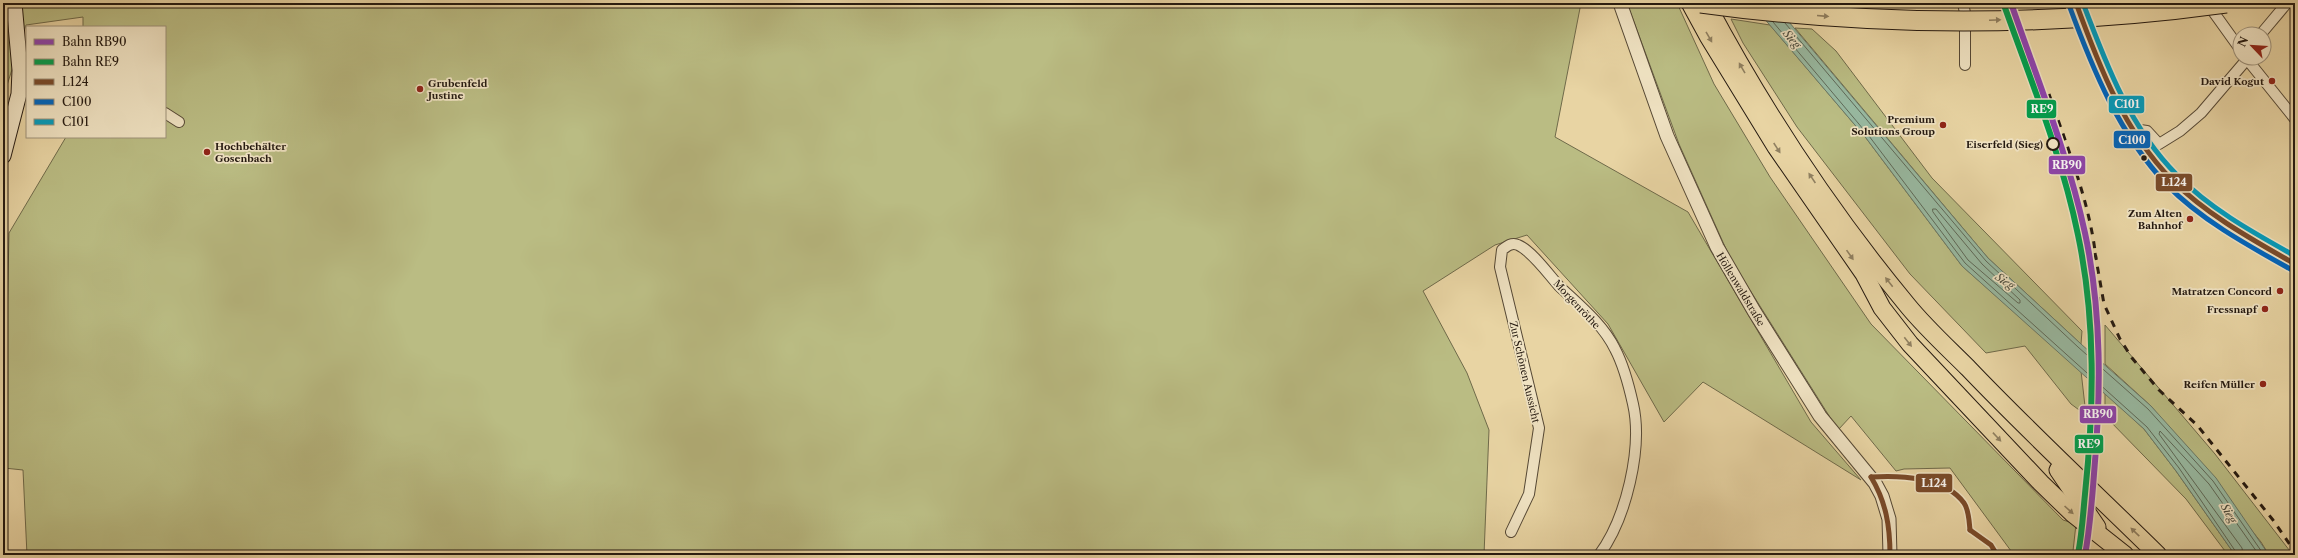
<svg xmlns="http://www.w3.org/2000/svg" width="2298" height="558" font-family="'Libre Caslon Text',serif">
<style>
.green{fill:#babc83;stroke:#6f6a4a}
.water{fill:#98b9a1;stroke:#6a7967}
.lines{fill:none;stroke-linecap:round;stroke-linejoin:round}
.shore{stroke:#5e6958;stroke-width:1}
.minor-casing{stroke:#554835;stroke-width:12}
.tertiary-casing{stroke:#554835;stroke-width:15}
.secondary-casing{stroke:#241910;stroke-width:17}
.trunk-casing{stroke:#241910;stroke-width:19}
.minor{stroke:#f0e3c3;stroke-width:10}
.tertiary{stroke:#f0e3c3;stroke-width:13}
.secondary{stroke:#f0e3c3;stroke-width:15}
.trunk{stroke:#e8d4a3;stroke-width:17}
.rail{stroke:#241910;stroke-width:3;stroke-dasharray:7 7;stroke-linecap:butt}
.motorway-bridge-casing{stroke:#241910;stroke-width:21;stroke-linecap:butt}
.motorway-bridge{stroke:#e8d4a3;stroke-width:19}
.bus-1-casing{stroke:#f0e3c3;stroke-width:8}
.bus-2-casing{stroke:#f0e3c3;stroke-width:8}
.bus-3-casing{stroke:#f0e3c3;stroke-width:8}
.bus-1{stroke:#7a4b2a;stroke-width:5}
.bus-2{stroke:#0065bd;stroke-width:5}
.bus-3{stroke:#049bbb;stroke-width:5}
.rail-1-casing{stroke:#f0e3c3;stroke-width:9}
.rail-2-casing{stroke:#f0e3c3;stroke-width:9}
.rail-1{stroke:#8e44ad;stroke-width:6}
.rail-2{stroke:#029f4e;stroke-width:6}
.oneway{fill:#908061}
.poi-dot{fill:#8f2418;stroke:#f0e3c3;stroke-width:1.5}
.stop-dot{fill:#f0e3c3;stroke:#241910;stroke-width:2}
.bus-dot{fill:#241910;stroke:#f0e3c3;stroke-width:1.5}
.labels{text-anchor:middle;stroke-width:3.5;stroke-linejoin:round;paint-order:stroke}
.poi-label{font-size:10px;font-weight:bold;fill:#241910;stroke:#f0e3c3;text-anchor:end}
.stop-label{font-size:10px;font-weight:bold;fill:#241910;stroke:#f0e3c3;text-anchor:end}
.street-label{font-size:10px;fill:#241910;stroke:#f0e3c3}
.water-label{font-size:11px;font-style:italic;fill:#47493c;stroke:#f0e3c3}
.line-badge{stroke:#f0e3c3;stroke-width:1.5}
.badge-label{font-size:11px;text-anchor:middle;font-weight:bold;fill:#fff}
</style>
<rect width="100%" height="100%" fill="#e8d4a3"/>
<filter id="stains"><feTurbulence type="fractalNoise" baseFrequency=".005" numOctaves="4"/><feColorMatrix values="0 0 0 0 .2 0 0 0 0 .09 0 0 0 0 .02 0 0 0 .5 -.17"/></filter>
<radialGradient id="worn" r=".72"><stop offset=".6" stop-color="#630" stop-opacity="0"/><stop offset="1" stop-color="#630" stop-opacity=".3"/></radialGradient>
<g class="green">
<polygon points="3,3 1581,3 1555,137 1688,212 1811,422 1861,480 1703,382 1664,422 1608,324 1527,235 1495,245 1423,291 1467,373 1489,430 1484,555 27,555 23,470 4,468 9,233 66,137 165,137 165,27 83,27 83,17 26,25 3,98"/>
<polygon points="1627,3 1677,3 1714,84 1770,177 1871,324 2063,520 2076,524 2073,551 2092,555 2014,555 1950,468 1904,469 1896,471 1851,416 1838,430 1731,260 1679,144"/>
<polygon points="1731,19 1770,25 1866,138 1962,266 2081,371 2086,415 2071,404 2025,346 1986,353 1910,274 1797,127 1743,43"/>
<polygon points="1795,28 1812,29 1836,51 1932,178 2082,331 2081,344 1988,258"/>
<polygon points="2105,325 2215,454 2293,555 2269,555 2261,542 2151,406 2105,364"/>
<polygon points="2105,393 2144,429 2176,471 2235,555 2228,555 2186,499 2105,416"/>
</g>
<polygon class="water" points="1751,3 1773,3 1988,258 2081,344 2151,406 2216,478 2269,555 2235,555 2176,471 2144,429 1962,266 1866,138"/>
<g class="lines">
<g class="shore">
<polyline points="1773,22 1869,136 1965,263 2147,427 2179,468 2238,555"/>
<polyline points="1785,23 1986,261 2078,347 2148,409 2213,481 2264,555"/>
<polygon points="1933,209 1936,209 1982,264 2020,300 2020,303 2018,303 1968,260 1933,212"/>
<polyline points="2243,555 2242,548 2159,434 2160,431 2209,484 2259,555"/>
</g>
<g class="minor-casing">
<g id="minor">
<polyline points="1963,3 1965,13 1965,65"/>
<polyline points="2207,3 2240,49"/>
<polyline points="2261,34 2287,3"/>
<polyline points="2246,58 2295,119"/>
<polyline points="165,113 179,122"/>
<polyline points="2133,129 2147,131 2159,144 2180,131 2201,113 2248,58"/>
<path d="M1511,532L1529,494L1539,428L1500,267L1502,250C1507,246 1512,242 1518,245C1532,251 1549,275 1559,286C1579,305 1603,324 1615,349C1624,366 1629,386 1633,404C1643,448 1626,519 1599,555"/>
</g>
</g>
<g class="tertiary-casing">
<polyline id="tertiary" points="1620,3 1667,136 1717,247 1754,311 1820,416 1875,483 1882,496 1889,519 1890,555"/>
</g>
<g class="secondary-casing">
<g id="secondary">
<path d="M2076,3C2102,75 2132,152 2195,200C2227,224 2261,245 2295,264"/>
<polyline points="3,156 19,94 20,70 14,3"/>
</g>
</g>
<g class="trunk-casing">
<g id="trunk">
<polyline points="1690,3 1708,36 1776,147 1864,274 1882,308 1910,344 2041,483 2072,513 2125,555"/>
<path d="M1706,3C1763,110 1830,212 1908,306C1926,328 1948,348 1968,368C2029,432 2095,493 2158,555"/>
<polyline points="2058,470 2097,527"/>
</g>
</g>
<use href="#minor" class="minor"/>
<use href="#tertiary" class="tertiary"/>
<use href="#secondary" class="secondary"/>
<use href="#trunk" class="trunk"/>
<g class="rail">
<path d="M2049,94C2067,147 2090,202 2096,259"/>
<polyline points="2095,253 2104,304 2120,339 2132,358 2159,390 2197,425 2273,520 2295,552"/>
<polyline points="2098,297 2099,353"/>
</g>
<g class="motorway-bridge-casing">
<path id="motorway-bridge" d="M1701,3C1875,27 2052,27 2226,3"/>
</g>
<use href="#motorway-bridge" class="motorway-bridge"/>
<g class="bus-1-casing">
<g id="bus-1">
<path d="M2076,3C2099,66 2124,131 2172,180C2207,215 2253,240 2295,264"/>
<path d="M1871,477C1900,475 1945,477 1964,503C1969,510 1969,521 1970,530"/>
<path d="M1871,477C1886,502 1890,526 1890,555"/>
<polyline points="1970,530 1991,545 1997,555"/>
</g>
</g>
<g class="bus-2-casing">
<path id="bus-2" d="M2069,5C2093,70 2119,134 2167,185C2201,220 2249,246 2292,270"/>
</g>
<g class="bus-3-casing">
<path id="bus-3" d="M2083,3C2106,64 2130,128 2177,175C2210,209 2254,233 2295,256"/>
</g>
<use href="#bus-1" class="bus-1"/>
<use href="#bus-2" class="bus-2"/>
<use href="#bus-3" class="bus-3"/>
<g class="rail-1-casing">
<path id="rail-1" d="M2011,3C2037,79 2068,154 2085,233C2102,312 2101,394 2094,474C2092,501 2090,528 2085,555"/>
</g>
<g class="rail-2-casing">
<path id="rail-2" d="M2004,5C2031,81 2062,156 2078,235C2096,320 2094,408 2085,494C2083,514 2082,534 2078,554"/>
</g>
<use href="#rail-1" class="rail-1"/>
<use href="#rail-2" class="rail-2"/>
</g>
<defs><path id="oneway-solid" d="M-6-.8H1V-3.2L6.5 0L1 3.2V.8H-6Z"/></defs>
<g class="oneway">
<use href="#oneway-solid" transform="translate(1823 16) rotate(5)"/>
<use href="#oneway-solid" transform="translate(1995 20) rotate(-2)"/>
<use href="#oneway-solid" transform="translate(1709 37) rotate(60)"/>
<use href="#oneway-solid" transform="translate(1742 68) rotate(-120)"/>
<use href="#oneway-solid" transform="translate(1777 148) rotate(57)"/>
<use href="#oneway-solid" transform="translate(1812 178) rotate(-124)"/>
<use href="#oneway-solid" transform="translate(1850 255) rotate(55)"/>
<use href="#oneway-solid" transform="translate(1889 282) rotate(-128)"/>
<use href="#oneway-solid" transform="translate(1908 342) rotate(52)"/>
<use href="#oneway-solid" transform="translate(1997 437) rotate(47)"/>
<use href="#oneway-solid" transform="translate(2069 510) rotate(42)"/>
<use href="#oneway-solid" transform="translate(2135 532) rotate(-136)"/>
</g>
<g class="poi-dot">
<circle cx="2272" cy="81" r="4"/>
<circle cx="420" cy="89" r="4"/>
<circle cx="1943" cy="125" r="4"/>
<circle cx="207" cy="152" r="4"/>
<circle cx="2190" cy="219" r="4"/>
<circle cx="2280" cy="291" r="4"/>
<circle cx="2265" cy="309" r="4"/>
<circle cx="2263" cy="384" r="4"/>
</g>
<circle class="stop-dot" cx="2053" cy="144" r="6"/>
<circle class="bus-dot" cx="2144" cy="158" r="3.5"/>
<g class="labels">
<g class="poi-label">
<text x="2264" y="85">David Kogut</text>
<text x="428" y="87" text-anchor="start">Grubenfeld<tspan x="428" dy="12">Justine</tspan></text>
<text x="1935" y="123">Premium<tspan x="1935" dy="12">Solutions Group</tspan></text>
<text x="215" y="150" text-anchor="start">Hochbehälter<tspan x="215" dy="12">Gosenbach</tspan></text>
<text x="2182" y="217">Zum Alten<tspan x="2182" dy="12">Bahnhof</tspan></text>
<text x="2272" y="295">Matratzen Concord</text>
<text x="2257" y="313">Fressnapf</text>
<text x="2255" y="388">Reifen Müller</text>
</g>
<g class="stop-label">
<text x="2043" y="148">Eiserfeld (Sieg)</text>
</g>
<g class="street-label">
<text transform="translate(1741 289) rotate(59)" y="4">Höllenwaldstraße</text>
<text transform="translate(1577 304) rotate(47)" y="4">Morgenröthe</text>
<text transform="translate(1525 372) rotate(77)" y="4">Zur Schönen Aussicht</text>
</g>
<g class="water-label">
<text transform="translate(1792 39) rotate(49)" y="4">Sieg</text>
<text transform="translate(2005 281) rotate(34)" y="4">Sieg</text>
<text transform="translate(2229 513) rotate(61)" y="4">Sieg</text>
</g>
</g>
<g class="line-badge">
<rect x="2108" y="95" width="37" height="19" rx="4" fill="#049bbb"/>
<rect x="2026" y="99" width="31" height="20" rx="4" fill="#029f4e"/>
<rect x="2113" y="130" width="38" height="19" rx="4" fill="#0065bd"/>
<rect x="2048" y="155" width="38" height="20" rx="4" fill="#8e44ad"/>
<rect x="2155" y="173" width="38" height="19" rx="4" fill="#7a4b2a"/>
<rect x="2079" y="405" width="38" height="19" rx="4" fill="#8e44ad"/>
<rect x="2074" y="434" width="30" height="20" rx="4" fill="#029f4e"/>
<rect x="1915" y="473" width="38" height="20" rx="4" fill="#7a4b2a"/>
</g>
<g class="badge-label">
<text x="2127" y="108">C101</text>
<text x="2042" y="113">RE9</text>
<text x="2132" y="144">C100</text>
<text x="2067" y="169">RB90</text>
<text x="2174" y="186">L124</text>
<text x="2098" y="418">RB90</text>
<text x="2089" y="448">RE9</text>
<text x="1934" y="487">L124</text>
</g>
<rect width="2298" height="558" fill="none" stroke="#e8d4a3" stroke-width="16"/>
<rect x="4" y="4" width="2290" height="550" fill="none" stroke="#241910" stroke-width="2"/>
<rect x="8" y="8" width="2282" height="542" fill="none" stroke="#241910"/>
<rect x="26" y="26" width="140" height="112" fill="#f0e3c3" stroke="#9e927b"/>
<rect x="34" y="39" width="20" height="6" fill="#8e44ad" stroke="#9e927b"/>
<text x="62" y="46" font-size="12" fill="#241910">Bahn RB90</text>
<rect x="34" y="59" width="20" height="6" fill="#029f4e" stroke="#9e927b"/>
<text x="62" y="66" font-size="12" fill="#241910">Bahn RE9</text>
<rect x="34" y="79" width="20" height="6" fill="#7a4b2a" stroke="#9e927b"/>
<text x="62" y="86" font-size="12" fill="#241910">L124</text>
<rect x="34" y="99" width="20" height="6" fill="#0065bd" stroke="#9e927b"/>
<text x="62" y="106" font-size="12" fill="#241910">C100</text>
<rect x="34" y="119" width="20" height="6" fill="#049bbb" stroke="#9e927b"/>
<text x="62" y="126" font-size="12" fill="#241910">C101</text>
<g transform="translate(2252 46) rotate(295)"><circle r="19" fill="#f0e3c3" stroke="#9e927b"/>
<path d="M0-3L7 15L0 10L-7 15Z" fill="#8f2418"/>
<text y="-6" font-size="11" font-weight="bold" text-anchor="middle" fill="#241910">N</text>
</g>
<rect width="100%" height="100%" filter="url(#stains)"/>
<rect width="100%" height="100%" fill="url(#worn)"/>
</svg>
